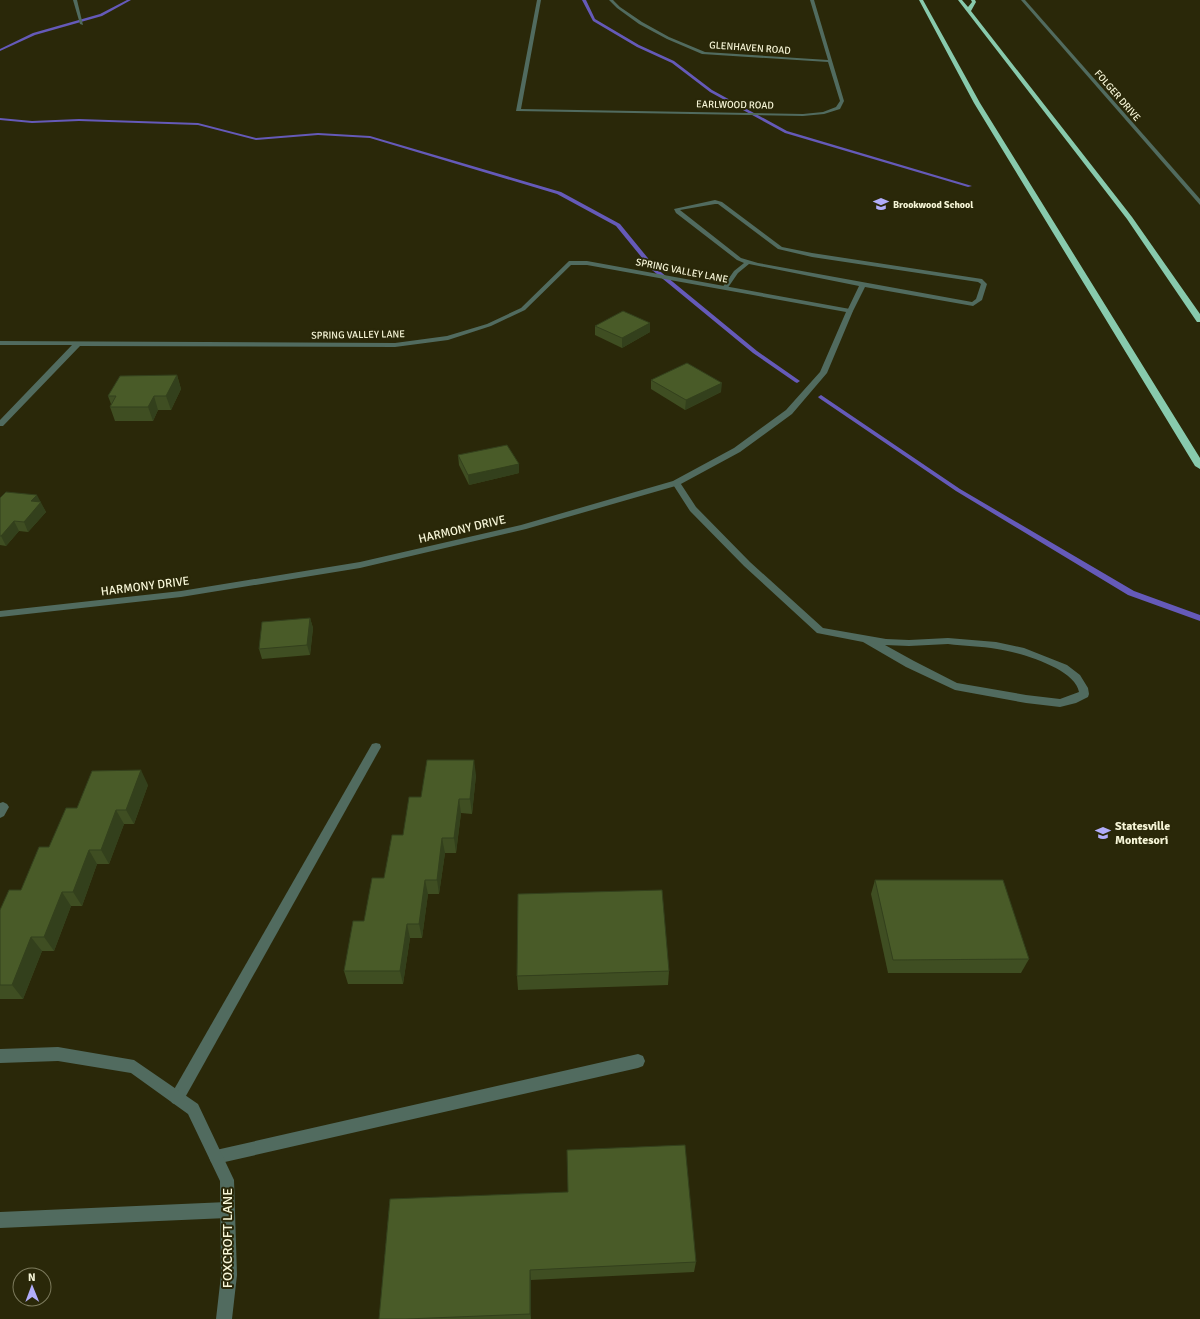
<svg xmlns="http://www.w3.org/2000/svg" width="1200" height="1319" font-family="Signika,sans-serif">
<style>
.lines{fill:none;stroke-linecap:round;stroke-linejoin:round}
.stream{fill:#655ab9;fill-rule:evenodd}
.lane{fill:#516b5f;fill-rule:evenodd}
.street{fill:#516b5f;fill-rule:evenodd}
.highway{fill:#88caad;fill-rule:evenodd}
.wall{fill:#3f4e22}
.shaded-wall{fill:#33401c}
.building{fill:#495b28;stroke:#33401c}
.labels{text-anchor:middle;stroke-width:4;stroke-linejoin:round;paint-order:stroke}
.far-street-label{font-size:10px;fill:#f7f6d8;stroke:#2a2809}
.far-poi-label{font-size:10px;font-weight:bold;fill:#f7f6d8;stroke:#2a2809;text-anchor:start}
.street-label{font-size:12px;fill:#f7f6d8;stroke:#2a2809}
.poi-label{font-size:12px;font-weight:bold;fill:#f7f6d8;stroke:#2a2809;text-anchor:start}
.near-street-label{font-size:14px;fill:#f7f6d8;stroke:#2a2809}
</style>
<rect width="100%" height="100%" fill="#2a2809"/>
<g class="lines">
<g class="stream">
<polygon points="127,0 131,0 102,16 35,35 0,51 0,49 33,33 100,14"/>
<polygon points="582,0 586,0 595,19 639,45 674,61 712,90 787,131 972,186 968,187 785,133 710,92 672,63 637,47 593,21"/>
<polygon points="0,118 32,121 79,119 198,123 256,138 318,133 370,136 561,192 620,224 656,268 757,351 800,381 797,383 795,382 753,353 652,270 616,226 557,194 370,138 318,135 256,140 198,125 79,121 32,123 0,120"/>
<polygon points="821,395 960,489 1134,591 1200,615 1200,621 1128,595 956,491 819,398 818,397"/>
</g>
<g class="lane">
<path d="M715,200L722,202L782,247L812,253L982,279L987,284L982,300L973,306L865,287L853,311L850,313L847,311L859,286L749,264L738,273L727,289H723L722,288L734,271L744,263L737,260L676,213L674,209ZM715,204H718L778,249L812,257L978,282L981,284L976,299L972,302L758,263L741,258L680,210Z"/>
<path d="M676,480L679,481L696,507L750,562L823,628L886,639L909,640L948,638L996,642L1024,648L1067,665L1080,675L1088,688L1089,694L1088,697L1076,703L1060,707L1026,703L955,690L906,667L863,642L817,633L744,566L690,511L672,483ZM948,644C964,646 981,646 997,649C1018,652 1075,668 1079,692L1060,699L1026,695L957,683L914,661L885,645L909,646Z"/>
<polygon points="376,743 380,744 381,747 182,1103 177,1105 172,1103 170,1098 172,1093 372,744"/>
<polygon points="3,802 7,804 9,807 4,816 0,818 0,803"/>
<polygon points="638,1054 643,1056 645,1061 643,1066 638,1068 216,1164 211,1162 209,1157 211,1152 216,1150"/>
<polygon points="227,1202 232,1205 235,1210 232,1215 227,1218 0,1228 0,1212"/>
</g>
<g class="street">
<polygon points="73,0 77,0 83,25 80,24"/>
<polygon points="537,0 541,0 521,109 803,114 823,112 836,107 840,101 828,62 702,54 667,39 639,24 617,8 609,0 613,0 620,7 642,22 669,37 705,52 828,60 810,0 814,0 844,101 840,109 824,114 803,116 516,111"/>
<polygon points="1021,0 1025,0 1200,199 1200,205"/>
<polygon points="569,261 587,261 850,309 853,311 827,373 792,414 740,452 679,485 526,529 360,568 181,597 0,617 0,611 181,591 360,562 521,525 673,481 734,448 786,410 820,372 846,312 587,265 571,265 525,310 491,326 448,340 395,347 80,346 3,426 0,426 0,420 72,345 0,345 0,341 395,343 447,336 487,324 521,308"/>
<polygon points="58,1047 134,1060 198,1104 234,1180 237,1275 232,1319 216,1319 221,1275 220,1181 188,1114 131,1073 58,1061 0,1063 0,1049"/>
</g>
<g class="highway">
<polygon points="919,0 923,0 980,103 1200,458 1200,469 1195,466 974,103"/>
<polygon points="958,0 962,0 968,7 972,2 971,0 975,0 976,2 971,11 1132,217 1200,314 1200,322 1197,322 1127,219"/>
</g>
</g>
<g class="wall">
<polygon points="595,326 650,332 622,348 595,335"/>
<polygon points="177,375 181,389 171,410 158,410 153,421 115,421 110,407 111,404 108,396"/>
<polygon points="651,380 721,392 685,410 651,389"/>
<polygon points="458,455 519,473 469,485 459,465"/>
<polygon points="0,498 40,502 46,512 28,532 19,531 6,546 0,545"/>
<polygon points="310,618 313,628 310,655 262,659 259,649"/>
<polygon points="476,775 472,814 461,813 456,853 445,853 439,894 428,894 422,938 410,938 403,984 348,984 344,971 364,921 421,797"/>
<polygon points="148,785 134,824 124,824 109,864 97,864 82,906 71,906 54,951 42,951 23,999 0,999 0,910 21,890 49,847 77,808"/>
<polygon points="875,880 1029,959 1021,973 888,973 871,894"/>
<polygon points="669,971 668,985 518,990 517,976"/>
<polygon points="390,1199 696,1262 694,1272 531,1280 531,1319 379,1319"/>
</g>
<g class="shaded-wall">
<polygon points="650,323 650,332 622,348 622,338"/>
<polygon points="177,375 181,389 171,410 166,396"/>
<polygon points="722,383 721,392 685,410 686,400"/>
<polygon points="154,396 158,410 153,421 148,407"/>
<polygon points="519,464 519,473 469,485 468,475"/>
<polygon points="37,495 46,512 28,532 24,522 31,501"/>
<polygon points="14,521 19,531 6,546 1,536"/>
<polygon points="310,618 313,628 310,655 307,645"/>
<polygon points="474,760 476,775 472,814 470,799"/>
<polygon points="141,770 148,785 134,824 126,810"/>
<polygon points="459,799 461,813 456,853 454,838"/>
<polygon points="116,810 124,824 109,864 101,850"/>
<polygon points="442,838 445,853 439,894 437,880"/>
<polygon points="89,850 97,864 82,906 73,892"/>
<polygon points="425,880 428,894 422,938 419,924"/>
<polygon points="62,892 71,906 54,951 44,937"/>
<polygon points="407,924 410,938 403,984 400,971"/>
<polygon points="31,937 42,951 23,999 12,985"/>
<polygon points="530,1270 531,1280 531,1319 530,1314"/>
</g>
<g class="building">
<polygon points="623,311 650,323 622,338 595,326"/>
<polygon points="687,363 722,383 686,400 651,380"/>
<polygon points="177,375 166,396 154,396 148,407 110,407 116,396 108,396 120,376"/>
<polygon points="507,445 519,464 468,475 458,455"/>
<polygon points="6,492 37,495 31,501 41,502 24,522 14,521 1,536 0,536 0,498"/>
<polygon points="310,618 307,645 259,649 262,622"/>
<polygon points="427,760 474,760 470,799 459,799 454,838 442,838 437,880 425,880 419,924 407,924 400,971 344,971 353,921 364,921 372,878 384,878 392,835 403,835 409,797 421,797"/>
<polygon points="141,770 126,810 116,810 101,850 89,850 73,892 62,892 44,937 31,937 12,985 0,985 0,910 9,890 21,890 39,847 49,847 66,808 77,808 92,771"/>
<polygon points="875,880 1003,880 1029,959 893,960"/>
<polygon points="662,890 669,971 517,976 518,894"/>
<polygon points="685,1145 696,1262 530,1270 530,1314 406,1319 379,1319 390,1199 568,1192 567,1150"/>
</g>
<defs>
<g id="school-bare" transform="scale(1.2)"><path d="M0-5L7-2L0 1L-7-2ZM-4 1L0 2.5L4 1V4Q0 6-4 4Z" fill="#b1adfa" stroke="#2a2809" stroke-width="2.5" paint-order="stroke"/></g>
</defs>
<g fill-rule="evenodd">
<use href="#school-bare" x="881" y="204"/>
<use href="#school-bare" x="1103" y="833"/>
</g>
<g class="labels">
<g class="far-street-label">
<text transform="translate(750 47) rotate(4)" y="4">GLENHAVEN ROAD</text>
<text transform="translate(1118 95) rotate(49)" y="4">FOLGER DRIVE</text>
<text transform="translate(735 104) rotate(1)" y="4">EARLWOOD ROAD</text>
<text transform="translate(682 270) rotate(11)" y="4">SPRING VALLEY LANE</text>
<text transform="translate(358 334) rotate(-1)" y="4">SPRING VALLEY LANE</text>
</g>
<g class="far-poi-label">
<text x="893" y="208">Brookwood School</text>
</g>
<g class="street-label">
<text transform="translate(462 529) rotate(-13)" y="4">HARMONY DRIVE</text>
<text transform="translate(145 586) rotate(-7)" y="4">HARMONY DRIVE</text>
</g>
<g class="poi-label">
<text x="1115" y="830">Statesville<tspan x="1115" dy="14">Montesori</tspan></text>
</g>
<g class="near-street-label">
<text transform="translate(227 1238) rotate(-90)" y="5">FOXCROFT LANE</text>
</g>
</g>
<g transform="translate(32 1287) rotate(359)"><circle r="19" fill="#2a2809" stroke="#7c7a5c"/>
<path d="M0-3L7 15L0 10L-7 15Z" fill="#b1adfa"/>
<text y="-6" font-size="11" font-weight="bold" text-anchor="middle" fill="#f7f6d8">N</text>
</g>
</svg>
